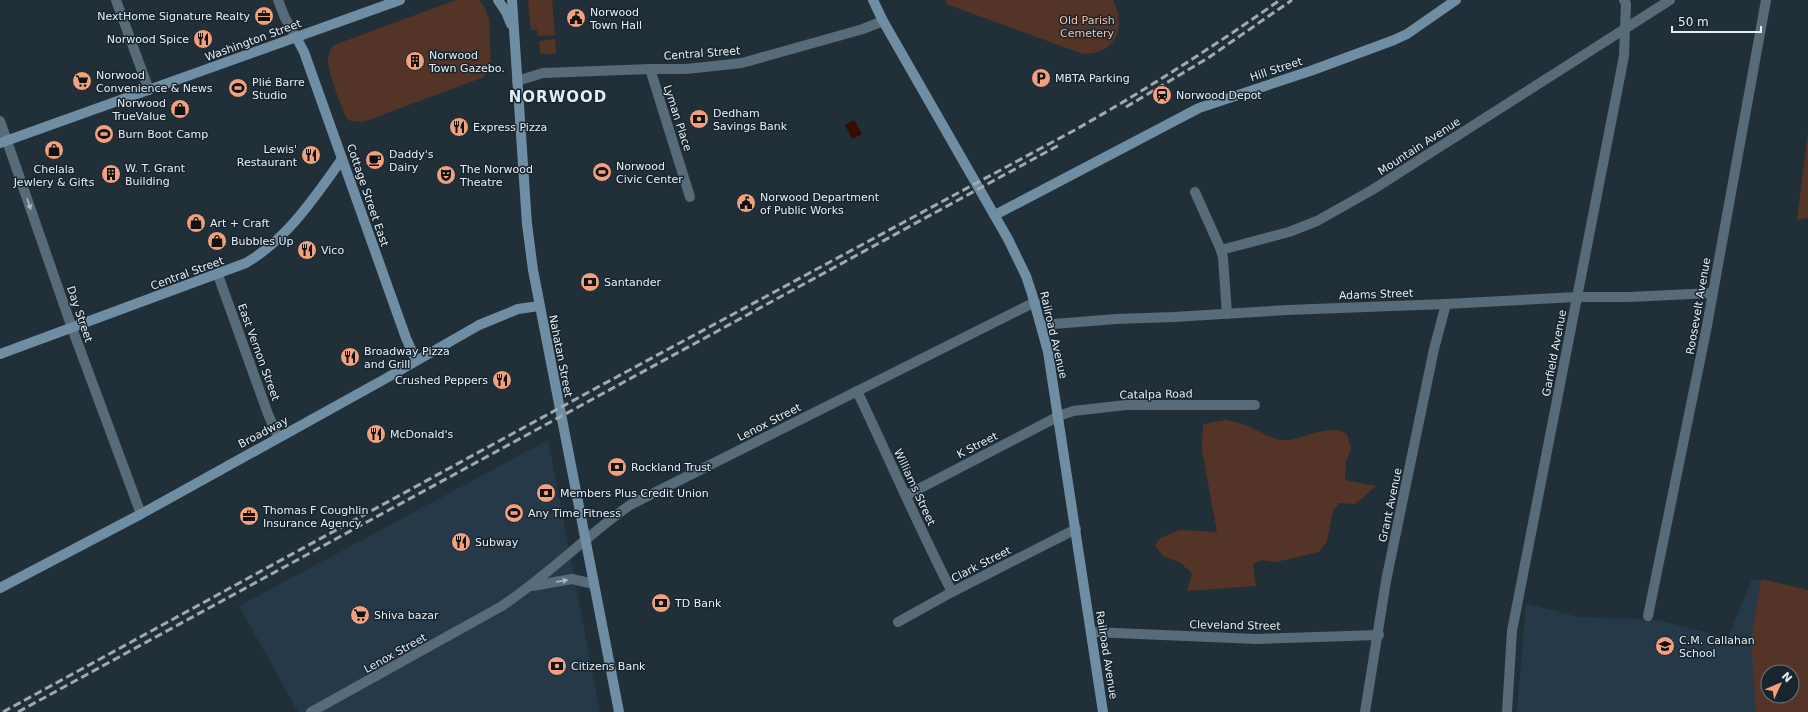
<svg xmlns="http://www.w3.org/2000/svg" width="1808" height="712" font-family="'DejaVu Sans',sans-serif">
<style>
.built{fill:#253948;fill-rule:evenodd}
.green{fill:#543426;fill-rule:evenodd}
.water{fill:#360e00}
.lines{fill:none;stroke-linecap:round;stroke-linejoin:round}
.street{stroke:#586b79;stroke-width:10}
.secondary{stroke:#6f8da3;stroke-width:10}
.rail{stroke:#9fa9b1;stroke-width:3;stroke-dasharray:8 4;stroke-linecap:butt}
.oneway{fill:#adbac3}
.labels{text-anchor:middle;stroke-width:3;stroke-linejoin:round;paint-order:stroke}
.poi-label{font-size:11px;fill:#e6eef5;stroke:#18252f;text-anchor:start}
.park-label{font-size:11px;fill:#fcbea3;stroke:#18252f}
.street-label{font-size:11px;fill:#e6eef5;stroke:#18252f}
.district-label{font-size:15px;font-weight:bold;letter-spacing:1px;fill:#e6eef5;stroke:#18252f}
</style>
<rect width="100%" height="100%" fill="#212f39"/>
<g class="built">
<polygon points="548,440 600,712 298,712 239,606"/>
<path d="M1752,579L1808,593V712H1517L1526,603L1578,617L1658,620L1728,638ZM1768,672H1792V696H1768Z"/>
</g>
<g class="green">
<path d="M456,0H479L484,6L489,19L491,64L484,77L363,122L351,121L347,119C342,110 328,71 328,62C328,55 329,47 337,44Z"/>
<polygon points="528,0 552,0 555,35 538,36 537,30 531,30"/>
<path d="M946,0H1113C1127,28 1116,53 1083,54L946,4Z"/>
<polygon points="555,39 556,54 540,54 539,41"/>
<polygon points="1808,132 1808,218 1797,220"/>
<path d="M1225,420C1231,421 1237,422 1243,424C1255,428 1268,438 1281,440C1302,442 1329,421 1347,434L1351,448L1346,462L1345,480L1376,486L1358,502L1353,504L1339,503L1333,511L1327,541L1319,552L1276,562L1262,560L1253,564L1256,586L1187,591L1192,573L1179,562L1163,556L1155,546L1160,538L1180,530L1217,532L1202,450L1203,424Z"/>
<path d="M1761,579L1808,590V712H1756L1751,640ZM1768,672H1792V696H1768Z"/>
</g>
<polygon class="water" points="854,120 862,134 852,139 845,125"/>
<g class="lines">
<g class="street">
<polyline points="116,0 149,90"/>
<polyline points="278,0 285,18 296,37"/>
<polyline points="650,69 690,197"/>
<polyline points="517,81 543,73 650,69 686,69 742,63 863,29 883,21"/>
<polyline points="0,121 72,328 141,514"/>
<polyline points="1195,192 1221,250"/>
<polyline points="218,275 268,414 278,437"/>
<polyline points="1227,314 1223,258 1221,250 1289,232 1317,221 1372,190 1670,0"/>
<polyline points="1041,325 1116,319 1174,317 1287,310 1446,304 1577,297 1629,297 1712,293"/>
<path d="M857,391C889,458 918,526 952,592"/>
<polyline points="907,495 1059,416 1073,411 1126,405 1255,405"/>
<polyline points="532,586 572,579 594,584"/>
<polyline points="1648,616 1706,331 1766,0"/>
<polyline points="898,622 952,592 1076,529"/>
<polyline points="1092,632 1256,639 1379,635"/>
<path d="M311,712L502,606C547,576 585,537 630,505L1035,302"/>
<polyline points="1365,712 1386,581 1434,349 1446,304"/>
<polyline points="1507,712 1512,631 1624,56 1626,4 1624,0"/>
</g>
<g class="secondary">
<polyline points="498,0 506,12 511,24"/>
<polyline points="512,0 527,224 533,270 619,712"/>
<polyline points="873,0 883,21 1008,239 1026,276 1032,294 1048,352 1103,712"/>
<polyline points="296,37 304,52 406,338 416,361"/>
<polyline points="0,143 400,0"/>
<polyline points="995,215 1199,108 1313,70 1394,40 1407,34 1456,0"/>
<path d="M0,354L246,263C288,238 314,198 342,159"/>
<polyline points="0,588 141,514 383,380 479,325 518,309 539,306"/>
</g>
<g class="rail">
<polyline points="1126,107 1208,58 1292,0"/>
<path d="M3,712L598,387L1073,131C1144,91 1213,47 1280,0"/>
<polyline points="18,712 1061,144"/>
</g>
</g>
<defs><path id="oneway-solid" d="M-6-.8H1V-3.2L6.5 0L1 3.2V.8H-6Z"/></defs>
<g class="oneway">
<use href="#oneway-solid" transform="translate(29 204) rotate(71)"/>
<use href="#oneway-solid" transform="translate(562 581) rotate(-10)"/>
</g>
<defs>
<g id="office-disc" transform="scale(1)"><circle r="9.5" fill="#f1a17d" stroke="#18252f"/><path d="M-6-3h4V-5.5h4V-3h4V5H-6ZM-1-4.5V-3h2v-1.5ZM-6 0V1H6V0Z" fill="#111"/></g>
<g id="civic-disc" transform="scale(1)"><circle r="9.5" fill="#f1a17d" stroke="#18252f"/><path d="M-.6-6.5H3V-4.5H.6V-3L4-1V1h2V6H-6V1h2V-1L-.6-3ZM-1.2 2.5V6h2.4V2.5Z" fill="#111"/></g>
<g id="restaurant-disc" transform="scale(1)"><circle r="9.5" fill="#f1a17d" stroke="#18252f"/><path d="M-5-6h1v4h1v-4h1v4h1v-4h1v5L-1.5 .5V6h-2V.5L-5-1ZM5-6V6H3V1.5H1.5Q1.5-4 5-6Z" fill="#111"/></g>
<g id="building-disc" transform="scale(1)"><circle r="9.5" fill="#f1a17d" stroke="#18252f"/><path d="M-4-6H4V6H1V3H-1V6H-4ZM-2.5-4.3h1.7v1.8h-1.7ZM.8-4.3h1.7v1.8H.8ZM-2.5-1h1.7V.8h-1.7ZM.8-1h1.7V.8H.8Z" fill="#111"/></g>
<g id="parking-disc" transform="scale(1)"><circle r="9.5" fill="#f1a17d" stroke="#18252f"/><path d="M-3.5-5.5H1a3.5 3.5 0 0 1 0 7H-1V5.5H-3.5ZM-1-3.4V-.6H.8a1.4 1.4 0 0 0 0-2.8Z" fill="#111"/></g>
<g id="supermarket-disc" transform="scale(1)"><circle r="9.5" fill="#f1a17d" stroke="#18252f"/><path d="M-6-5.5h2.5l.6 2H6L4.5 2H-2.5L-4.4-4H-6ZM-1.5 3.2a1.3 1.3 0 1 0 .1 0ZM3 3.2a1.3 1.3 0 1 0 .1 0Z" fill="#111"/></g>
<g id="stadium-disc" transform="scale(1)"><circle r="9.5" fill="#f1a17d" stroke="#18252f"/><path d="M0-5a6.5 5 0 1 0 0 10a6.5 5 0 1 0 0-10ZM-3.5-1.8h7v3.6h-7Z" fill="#111"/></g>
<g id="station-disc" transform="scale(1)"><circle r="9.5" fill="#f1a17d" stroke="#18252f"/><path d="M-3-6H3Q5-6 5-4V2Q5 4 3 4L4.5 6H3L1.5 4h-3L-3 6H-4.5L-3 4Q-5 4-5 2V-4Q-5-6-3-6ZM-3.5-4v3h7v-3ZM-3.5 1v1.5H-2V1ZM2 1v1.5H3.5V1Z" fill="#111"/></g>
<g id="shop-disc" transform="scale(1)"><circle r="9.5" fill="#f1a17d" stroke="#18252f"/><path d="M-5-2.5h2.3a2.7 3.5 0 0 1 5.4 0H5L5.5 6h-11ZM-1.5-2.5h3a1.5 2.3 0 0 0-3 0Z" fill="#111"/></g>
<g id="bank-disc" transform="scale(1)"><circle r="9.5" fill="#f1a17d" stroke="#18252f"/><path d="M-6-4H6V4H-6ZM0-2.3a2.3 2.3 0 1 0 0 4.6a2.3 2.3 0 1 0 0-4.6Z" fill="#111"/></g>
<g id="cafe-disc" transform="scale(1)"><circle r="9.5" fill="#f1a17d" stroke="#18252f"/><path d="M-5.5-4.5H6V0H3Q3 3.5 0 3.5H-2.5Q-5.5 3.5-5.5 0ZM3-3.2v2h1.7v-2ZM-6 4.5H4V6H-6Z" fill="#111"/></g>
<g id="theatre-disc" transform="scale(1)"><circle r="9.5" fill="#f1a17d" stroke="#18252f"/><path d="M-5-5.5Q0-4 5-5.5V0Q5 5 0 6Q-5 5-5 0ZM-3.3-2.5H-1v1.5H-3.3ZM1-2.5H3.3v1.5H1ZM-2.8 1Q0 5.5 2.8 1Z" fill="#111"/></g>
<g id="school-disc" transform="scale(1)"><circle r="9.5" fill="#f1a17d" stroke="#18252f"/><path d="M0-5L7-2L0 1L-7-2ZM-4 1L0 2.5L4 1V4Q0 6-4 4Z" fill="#111"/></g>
</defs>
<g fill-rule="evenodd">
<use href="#office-disc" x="264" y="16"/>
<use href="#civic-disc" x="576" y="18"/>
<use href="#restaurant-disc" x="203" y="39"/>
<use href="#building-disc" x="415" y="61"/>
<use href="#parking-disc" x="1041" y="78"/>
<use href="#supermarket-disc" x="82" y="81"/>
<use href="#stadium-disc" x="238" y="88"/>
<use href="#station-disc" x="1162" y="95"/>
<use href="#shop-disc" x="180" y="109"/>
<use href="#bank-disc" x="699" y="119"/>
<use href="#restaurant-disc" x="459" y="127"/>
<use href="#stadium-disc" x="104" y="134"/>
<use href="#shop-disc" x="54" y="150"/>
<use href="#restaurant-disc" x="311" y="155"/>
<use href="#cafe-disc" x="375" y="160"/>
<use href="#stadium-disc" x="602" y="172"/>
<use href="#building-disc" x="111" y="174"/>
<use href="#theatre-disc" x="446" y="175"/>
<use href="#civic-disc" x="746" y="203"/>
<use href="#shop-disc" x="196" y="223"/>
<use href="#shop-disc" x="217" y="241"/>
<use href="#restaurant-disc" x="307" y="250"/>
<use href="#bank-disc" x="590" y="282"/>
<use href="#restaurant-disc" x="350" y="357"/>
<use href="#restaurant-disc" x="502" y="380"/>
<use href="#restaurant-disc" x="376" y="434"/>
<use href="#bank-disc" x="617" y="467"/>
<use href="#bank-disc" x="546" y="493"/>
<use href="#stadium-disc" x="514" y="513"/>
<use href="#office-disc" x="249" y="516"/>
<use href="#restaurant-disc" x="461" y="542"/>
<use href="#bank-disc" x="661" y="603"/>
<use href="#supermarket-disc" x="360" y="615"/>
<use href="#school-disc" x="1665" y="646"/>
<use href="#bank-disc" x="557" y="666"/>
</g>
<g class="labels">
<g class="poi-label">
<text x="590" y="16">Norwood<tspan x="590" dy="13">Town Hall</tspan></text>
<text x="250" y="20" text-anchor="end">NextHome Signature Realty</text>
<text x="189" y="43" text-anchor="end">Norwood Spice</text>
<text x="429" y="59">Norwood<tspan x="429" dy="13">Town Gazebo.</tspan></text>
<text x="96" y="79">Norwood<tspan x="96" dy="13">Convenience &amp; News</tspan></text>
<text x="1055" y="82">MBTA Parking</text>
<text x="252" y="86">Plié Barre<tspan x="252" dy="13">Studio</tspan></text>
<text x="1176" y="99">Norwood Depot</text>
<text x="166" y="107" text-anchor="end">Norwood<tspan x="166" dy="13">TrueValue</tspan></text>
<text x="713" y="117">Dedham<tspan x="713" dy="13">Savings Bank</tspan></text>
<text x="473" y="131">Express Pizza</text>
<text x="118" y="138">Burn Boot Camp</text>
<text x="297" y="153" text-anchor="end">Lewis'<tspan x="297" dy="13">Restaurant</tspan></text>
<text x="389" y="158">Daddy's<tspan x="389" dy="13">Dairy</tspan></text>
<text x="616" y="170">Norwood<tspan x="616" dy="13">Civic Center</tspan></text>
<text x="125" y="172">W. T. Grant<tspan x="125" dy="13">Building</tspan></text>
<text x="54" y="173" text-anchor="middle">Chelala<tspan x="54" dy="13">Jewlery &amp; Gifts</tspan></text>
<text x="460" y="173">The Norwood<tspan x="460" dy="13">Theatre</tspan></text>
<text x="760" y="201">Norwood Department<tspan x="760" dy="13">of Public Works</tspan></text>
<text x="210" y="227">Art + Craft</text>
<text x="231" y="245">Bubbles Up</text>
<text x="321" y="254">Vico</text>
<text x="604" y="286">Santander</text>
<text x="364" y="355">Broadway Pizza<tspan x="364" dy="13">and Grill</tspan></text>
<text x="488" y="384" text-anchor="end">Crushed Peppers</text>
<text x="390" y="438">McDonald's</text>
<text x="631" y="471">Rockland Trust</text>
<text x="560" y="497">Members Plus Credit Union</text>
<text x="263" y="514">Thomas F Coughlin<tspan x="263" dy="13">Insurance Agency</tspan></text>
<text x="528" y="517">Any Time Fitness</text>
<text x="475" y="546">Subway</text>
<text x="675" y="607">TD Bank</text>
<text x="374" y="619">Shiva bazar</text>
<text x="1679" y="644">C.M. Callahan<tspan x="1679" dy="13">School</tspan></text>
<text x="571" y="670">Citizens Bank</text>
</g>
<g class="park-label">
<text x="1087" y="24">Old Parish<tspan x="1087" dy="13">Cemetery</tspan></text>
</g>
<g class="street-label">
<text transform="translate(253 40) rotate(-20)" y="4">Washington Street</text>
<text transform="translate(702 53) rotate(-4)" y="4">Central Street</text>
<text transform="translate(1276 69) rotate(-18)" y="4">Hill Street</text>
<text transform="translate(678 118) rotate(72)" y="4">Lyman Place</text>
<text transform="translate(1419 146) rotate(-33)" y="4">Mountain Avenue</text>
<text transform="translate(368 195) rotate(71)" y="4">Cottage Street East</text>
<text transform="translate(187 273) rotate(-20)" y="4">Central Street</text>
<text transform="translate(1376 294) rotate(-2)" y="4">Adams Street</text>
<text transform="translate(1698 306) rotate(-80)" y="4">Roosevelt Avenue</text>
<text transform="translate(80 314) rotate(71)" y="4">Day Street</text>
<text transform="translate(1054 335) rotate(77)" y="4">Railroad Avenue</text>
<text transform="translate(259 352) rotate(70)" y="4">East Vernon Street</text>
<text transform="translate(1554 353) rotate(-79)" y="4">Garfield Avenue</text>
<text transform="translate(561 356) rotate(79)" y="4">Nahatan Street</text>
<text transform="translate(1156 394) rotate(-1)" y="4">Catalpa Road</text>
<text transform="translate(769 422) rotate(-27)" y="4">Lenox Street</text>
<text transform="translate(263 432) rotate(-28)" y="4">Broadway</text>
<text transform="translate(977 445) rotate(-27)" y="4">K Street</text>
<text transform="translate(915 487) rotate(65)" y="4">Williams Street</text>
<text transform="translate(1390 505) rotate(-78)" y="4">Grant Avenue</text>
<text transform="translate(981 564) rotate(-27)" y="4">Clark Street</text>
<text transform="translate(1235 625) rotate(1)" y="4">Cleveland Street</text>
<text transform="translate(395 653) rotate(-29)" y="4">Lenox Street</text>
<text transform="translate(1107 655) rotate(81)" y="4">Railroad Avenue</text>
</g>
<g class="district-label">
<text x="558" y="102">NORWOOD</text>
</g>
</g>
<g transform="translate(1780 684) rotate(46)"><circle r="19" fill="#18252f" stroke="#6a757e"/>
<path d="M0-3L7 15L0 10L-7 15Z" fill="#f1a17d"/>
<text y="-6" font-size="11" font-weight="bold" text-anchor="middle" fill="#e6eef5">N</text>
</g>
<path d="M1672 26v6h89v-6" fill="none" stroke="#e6eef5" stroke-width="2"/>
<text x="1678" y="26" font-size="12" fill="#e6eef5" stroke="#18252f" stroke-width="3" paint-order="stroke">50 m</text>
</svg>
